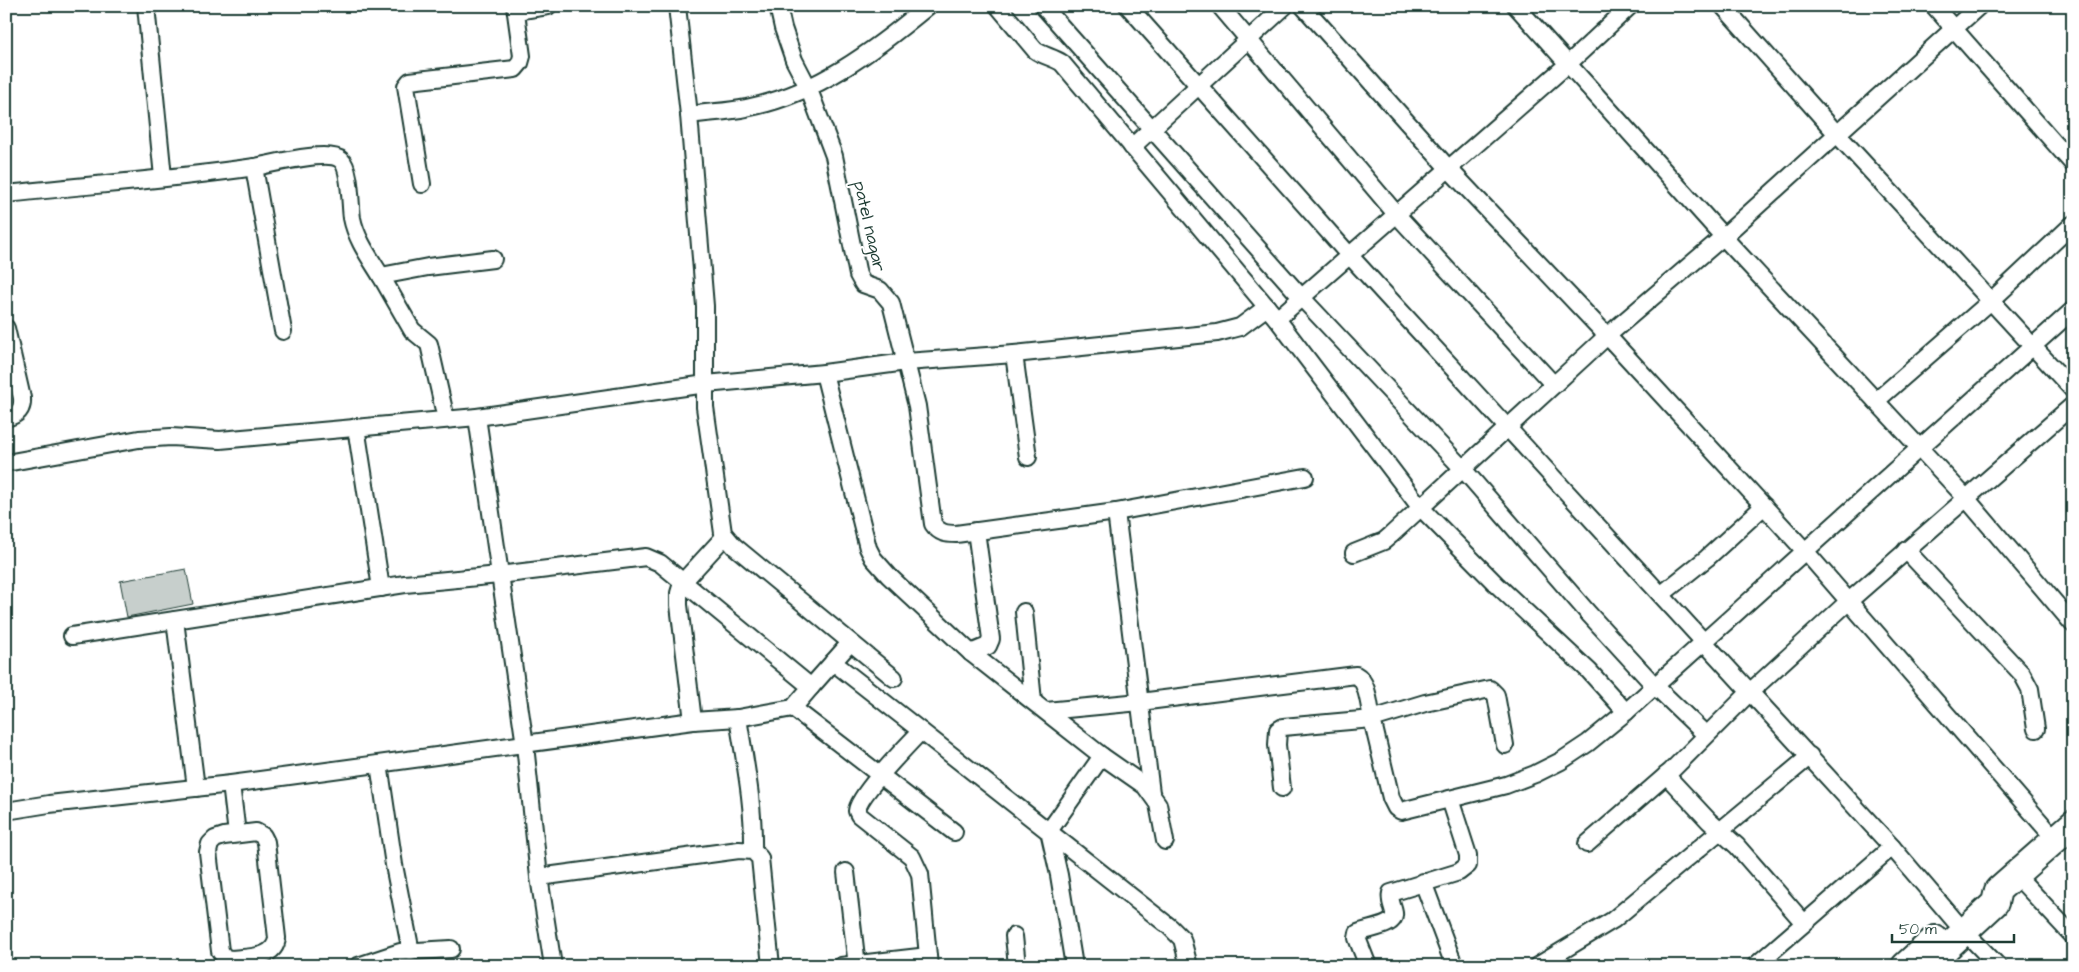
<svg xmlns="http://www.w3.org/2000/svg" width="2079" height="972" font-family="'Architects Daughter',sans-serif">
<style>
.building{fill:#c7cfcc;stroke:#1f3d34}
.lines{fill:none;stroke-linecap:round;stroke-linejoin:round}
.street-casing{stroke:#1f3d34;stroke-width:20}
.primary-casing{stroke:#1f3d34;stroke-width:30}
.street{stroke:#fff;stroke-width:16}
.primary{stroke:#fff;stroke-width:26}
.labels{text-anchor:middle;stroke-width:4;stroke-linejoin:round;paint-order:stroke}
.street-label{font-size:18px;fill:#1f3d34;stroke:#fff}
</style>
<rect width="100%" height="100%" fill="#fff"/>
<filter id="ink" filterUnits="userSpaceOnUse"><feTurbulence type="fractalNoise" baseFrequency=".02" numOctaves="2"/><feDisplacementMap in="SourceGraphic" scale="10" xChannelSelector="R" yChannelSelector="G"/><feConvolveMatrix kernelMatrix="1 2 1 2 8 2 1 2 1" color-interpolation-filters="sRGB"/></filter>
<g filter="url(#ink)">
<polygon class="building" points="186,569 193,604 127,617 120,581"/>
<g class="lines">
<g class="street-casing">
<g id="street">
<polyline points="146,6 163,177"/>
<polyline points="677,6 689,115 705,306 705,407 723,533 734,546 894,678"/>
<path d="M778,6L783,28L794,60L808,87L834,156L858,275L863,284L880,290L891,303L917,406L933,524C939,533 946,534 956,534L1116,512L1305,477"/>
<path d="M998,6L1035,50C1043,56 1053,57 1062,63L1277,319L1420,507L1496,584L1589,671L1626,712"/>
<polyline points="1043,6 1301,297 1463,469 1589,614 1654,685 1706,735"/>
<polyline points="1128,6 1350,256 1892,847"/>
<polyline points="1220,6 1397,215 1554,385"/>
<polyline points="1303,6 1448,168 1614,343 1806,552 2055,839"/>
<polyline points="1516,6 1729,243 1966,498 2073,624"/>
<polyline points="1723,6 1836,133 2073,390"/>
<polyline points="1934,6 2073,164"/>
<polyline points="516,11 548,6"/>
<path d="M689,115C708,112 728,112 746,108C816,95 875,50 928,6"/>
<polyline points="1132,147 1285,6"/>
<polyline points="254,167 283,331"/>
<polyline points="422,184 406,86 410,81 418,80 515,69 520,63 522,56 515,6"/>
<path d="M6,194C89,185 173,179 255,167C272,164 329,149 341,160C351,169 350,205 352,218C356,239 370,258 381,276L428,267L493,259"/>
<polyline points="381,276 412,330 429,344 446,419"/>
<polyline points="1277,319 1568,64 1630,6"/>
<path d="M6,328L22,398C23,410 18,415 6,418"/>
<polyline points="1014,354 1028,457"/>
<polyline points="824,373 868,548 873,558 889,576 971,653 1102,756 1145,786 1158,804 1165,841"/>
<polyline points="1876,401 1992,300 2073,224"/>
<polyline points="477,417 525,745 539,877 553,966"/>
<polyline points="356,427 381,588"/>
<polyline points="6,463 139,439 171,437 220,440 477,417 706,384 824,373 906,362 1014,354 1217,333 1240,327 1267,307"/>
<polyline points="1116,512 1151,793"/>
<polyline points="1906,550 2022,674 2030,689 2036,729"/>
<polyline points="1354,553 1384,541 1391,535 1607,336 1724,236 1979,6"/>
<polyline points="1662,594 1707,558 1764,506"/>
<polyline points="1024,612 1033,701"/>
<polyline points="175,620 196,788"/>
<polyline points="971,653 988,646 991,639 976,531"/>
<polyline points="833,662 921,731"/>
<polyline points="811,687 850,643"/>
<polyline points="793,708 954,832"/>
<path d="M1046,711L1140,702L1356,675C1368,681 1369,706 1372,719L1283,727L1278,730L1277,745L1282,788"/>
<path d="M738,718C745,762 754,806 753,851"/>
<polyline points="693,721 679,605 679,593 682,583 725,536"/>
<polyline points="1505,745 1496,695 1490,689 1425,703 1372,719 1391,798 1396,808 1401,811 1506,785 1535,774 1561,761 1588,743 1626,712 2073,310"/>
<polyline points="379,764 394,865 411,952"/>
<polyline points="1666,775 1709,821 1737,846 1804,923"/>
<polyline points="231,784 237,834"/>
<polyline points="6,811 49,804 231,784 693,721 738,718 793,708 811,687 660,563 646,557 499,575 405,584 72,636"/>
<polyline points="1587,844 1671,771 1751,691 1849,601 2073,405"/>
<polyline points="846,872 857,966"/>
<polyline points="2015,874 2073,936"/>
<polyline points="539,877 739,850 753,851 760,858 771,966"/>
<polyline points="1423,882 1454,965"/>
<polyline points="1965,932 1998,966"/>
<polyline points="1014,936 1017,966"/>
<path d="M231,959C248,957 275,959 277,938L266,842L263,836L256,832L224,836L215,839L210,844L208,852L220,951L225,958L231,959L232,966"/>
<polyline points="358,966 400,952 451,949"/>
<polyline points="841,966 928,956"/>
<path d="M929,966L920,874L912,857L859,815L857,811C858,795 908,745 921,731L1170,927L1182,939L1189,966"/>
<polyline points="1074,966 1059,875 1049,831 1102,756"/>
<path d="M1368,966L1357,938L1358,933C1368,928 1396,927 1394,913C1393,906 1389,901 1391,893L1459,872L1468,865V855L1450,799"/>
<polyline points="1537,966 1613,920 1810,756"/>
<polyline points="1755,966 1892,847 1955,921"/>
</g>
</g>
<g class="primary-casing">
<g id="primary">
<polyline points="1905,966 1935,939"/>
<polyline points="1927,966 1995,903 1998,890 2073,824"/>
</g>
</g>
<use href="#street" class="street"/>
<use href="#primary" class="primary"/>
</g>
</g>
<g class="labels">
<g class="street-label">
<text transform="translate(870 226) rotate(77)" y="6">patel nagar</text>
</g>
</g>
<rect width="2079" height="972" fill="none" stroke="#fff" stroke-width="25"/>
<rect x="12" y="12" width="2054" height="947" fill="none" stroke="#1f3d34" stroke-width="2" filter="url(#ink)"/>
<path d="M1892 934v8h122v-8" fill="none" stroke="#1f3d34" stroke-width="2.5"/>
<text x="1899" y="934" font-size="15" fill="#1f3d34" stroke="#ffffff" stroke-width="4" paint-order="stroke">50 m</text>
</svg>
